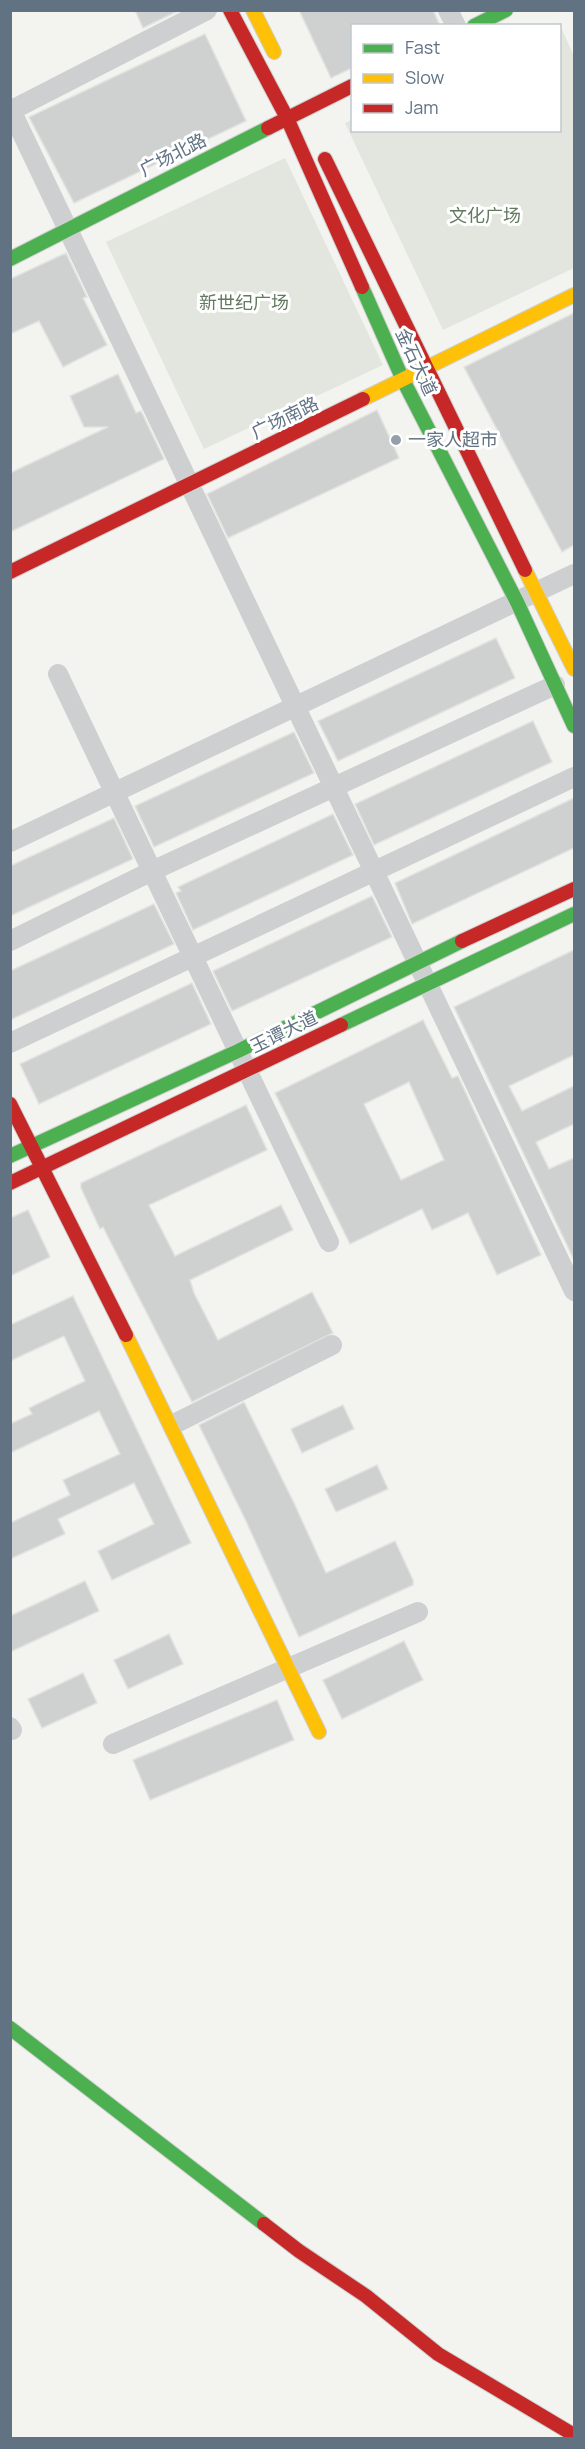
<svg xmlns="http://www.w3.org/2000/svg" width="585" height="2449" font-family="Manrope,'Noto Sans SC',sans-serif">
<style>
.green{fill:#e2e6de}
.building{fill:#cfd0d0;stroke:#e2e2e0;stroke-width:1.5;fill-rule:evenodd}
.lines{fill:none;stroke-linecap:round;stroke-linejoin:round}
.fast-casing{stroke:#ced0d0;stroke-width:16}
.slow-casing{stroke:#ced0d0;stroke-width:16}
.jam-casing{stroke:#ced0d0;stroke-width:16}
.street{stroke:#cecfd0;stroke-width:20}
.fast{stroke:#4caf50;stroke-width:14}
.slow{stroke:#ffc107;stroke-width:14}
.jam{stroke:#c62828;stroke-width:14}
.poi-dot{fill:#949fa9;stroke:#fff;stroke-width:2}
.labels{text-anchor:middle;stroke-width:6;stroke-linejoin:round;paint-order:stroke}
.street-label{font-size:18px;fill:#617283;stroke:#fff}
.park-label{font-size:18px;fill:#647a60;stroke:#fff}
.poi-label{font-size:18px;fill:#617283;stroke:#fff;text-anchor:start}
</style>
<rect width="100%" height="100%" fill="#f3f3f0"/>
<g class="green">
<polygon points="559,23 574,56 574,268 443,330 345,123 352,120 352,130 560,130 560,26 553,25"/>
<polygon points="285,158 383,365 204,449 106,242"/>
</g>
<g class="building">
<polygon points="135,10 180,10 143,28"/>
<polygon points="299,10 433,10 440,26 352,26 352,68 331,78"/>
<polygon points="205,34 246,121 74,203 29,117"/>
<polygon points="66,253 87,297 83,298 107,345 63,367 39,321 10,334 10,279"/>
<polygon points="574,313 574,545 562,552 464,367"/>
<polygon points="118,374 136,413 141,411 164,459 10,532 10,473 108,427 84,427 70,396"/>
<polygon points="377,410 399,458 228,538 207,494"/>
<polygon points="496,638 515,678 338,761 318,721"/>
<polygon points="533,721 552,762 374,845 355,804"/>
<polygon points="294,732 314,773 154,847 135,806"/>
<polygon points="574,798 574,848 412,924 395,883"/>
<polygon points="333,814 353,855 193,930 176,893 181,891 178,887"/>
<polygon points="114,818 133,859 10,916 10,866"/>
<polygon points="372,896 392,937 232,1011 213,971"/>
<polygon points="154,904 174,944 10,1020 10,971"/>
<polygon points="574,950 574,1055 509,1086 522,1111 574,1086 574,1124 536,1142 549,1169 574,1158 574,1260 454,1007"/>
<polygon points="192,983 211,1024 39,1104 20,1064"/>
<path d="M423,1020L452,1078L458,1076L541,1255L497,1275L468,1213L432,1230L422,1209L350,1244L275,1093ZM409,1082L444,1160L401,1180L364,1104Z"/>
<polygon points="246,1105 267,1150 149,1205 175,1256 281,1205 293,1230 190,1280 194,1293 218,1340 312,1292 333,1333 192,1402 103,1227 100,1229 81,1188 81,1183"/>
<polygon points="28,1210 50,1257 10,1276 10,1218"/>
<polygon points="73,1296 191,1543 112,1580 98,1551 154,1524 134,1483 58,1519 65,1534 10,1559 10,1523 70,1495 63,1480 120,1454 99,1411 10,1453 10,1424 32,1414 29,1408 85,1381 64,1336 10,1361 10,1325"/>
<polygon points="244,1402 294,1503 326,1573 395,1541 413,1580 413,1585 299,1637 245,1519 199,1425"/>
<polygon points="343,1405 354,1429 302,1453 291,1429"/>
<polygon points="377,1465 388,1489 336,1512 325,1489"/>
<polygon points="85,1581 99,1611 10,1652 10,1616"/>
<polygon points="169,1634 183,1664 128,1689 114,1660"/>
<polygon points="404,1641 423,1680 342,1719 323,1680"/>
<polygon points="83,1673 97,1703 42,1728 28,1699"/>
<polygon points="277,1700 294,1740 150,1800 133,1760"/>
</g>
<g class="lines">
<g class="fast-casing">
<g id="fast">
<polyline points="474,26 506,10"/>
<polyline points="10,259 268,128"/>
<polyline points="362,287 403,380 517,602 574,726"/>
<polyline points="341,1025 574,914"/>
<polyline points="10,1156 238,1051 462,941"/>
<polyline points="10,2028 264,2224"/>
</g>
</g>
<g class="slow-casing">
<g id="slow">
<polyline points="253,10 274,52"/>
<polyline points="363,399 574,295"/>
<polyline points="525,570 574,669"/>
<polyline points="126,1335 319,1732"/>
</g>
</g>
<g class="jam-casing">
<g id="jam">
<polyline points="230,10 287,118 362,287"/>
<polyline points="268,128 352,86"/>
<polyline points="325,159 525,570"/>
<polyline points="10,572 363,399"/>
<polyline points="462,941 574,889"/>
<polyline points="10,1104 126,1335"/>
<polyline points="10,1183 341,1025"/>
<polyline points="264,2224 299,2251 366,2296 438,2354 574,2435"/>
</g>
</g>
<g class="street">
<polyline points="448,10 456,26"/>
<polyline points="10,108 574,1291"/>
<polyline points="10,111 207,10"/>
<polyline points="58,674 329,1242"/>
<polyline points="10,842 574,574"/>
<polyline points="10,941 152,871 555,685"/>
<polyline points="10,1043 574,777"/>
<polyline points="172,1425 332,1345"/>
<polyline points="10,1727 12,1730"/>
<polyline points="113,1744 418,1612"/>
</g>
<use href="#fast" class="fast"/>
<use href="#slow" class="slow"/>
<use href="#jam" class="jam"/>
</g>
<circle class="poi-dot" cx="396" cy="440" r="6"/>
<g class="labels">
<g class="street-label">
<text transform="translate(173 155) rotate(-27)" y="6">广场北路</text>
<text transform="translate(416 362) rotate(65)" y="6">金石大道</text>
<text transform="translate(285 418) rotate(-26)" y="6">广场南路</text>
<text transform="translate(284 1032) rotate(-26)" y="6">玉谭大道</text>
</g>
<g class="park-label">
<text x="485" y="222">文化广场</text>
<text x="244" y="309">新世纪广场</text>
</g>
<g class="poi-label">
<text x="408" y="446">一家人超市</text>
</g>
</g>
<rect width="585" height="2449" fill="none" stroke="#617283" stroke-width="24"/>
<rect x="351" y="24" width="210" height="108" fill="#ffffff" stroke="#c0c7cd" stroke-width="1.5"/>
<rect x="363" y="44" width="30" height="9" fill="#4caf50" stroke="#c0c7cd" stroke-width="1.5"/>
<text x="405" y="54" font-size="18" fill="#617283">Fast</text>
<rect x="363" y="74" width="30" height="9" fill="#ffc107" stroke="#c0c7cd" stroke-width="1.5"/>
<text x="405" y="84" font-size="18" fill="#617283">Slow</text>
<rect x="363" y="104" width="30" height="9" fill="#c62828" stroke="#c0c7cd" stroke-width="1.5"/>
<text x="405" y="114" font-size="18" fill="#617283">Jam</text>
</svg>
